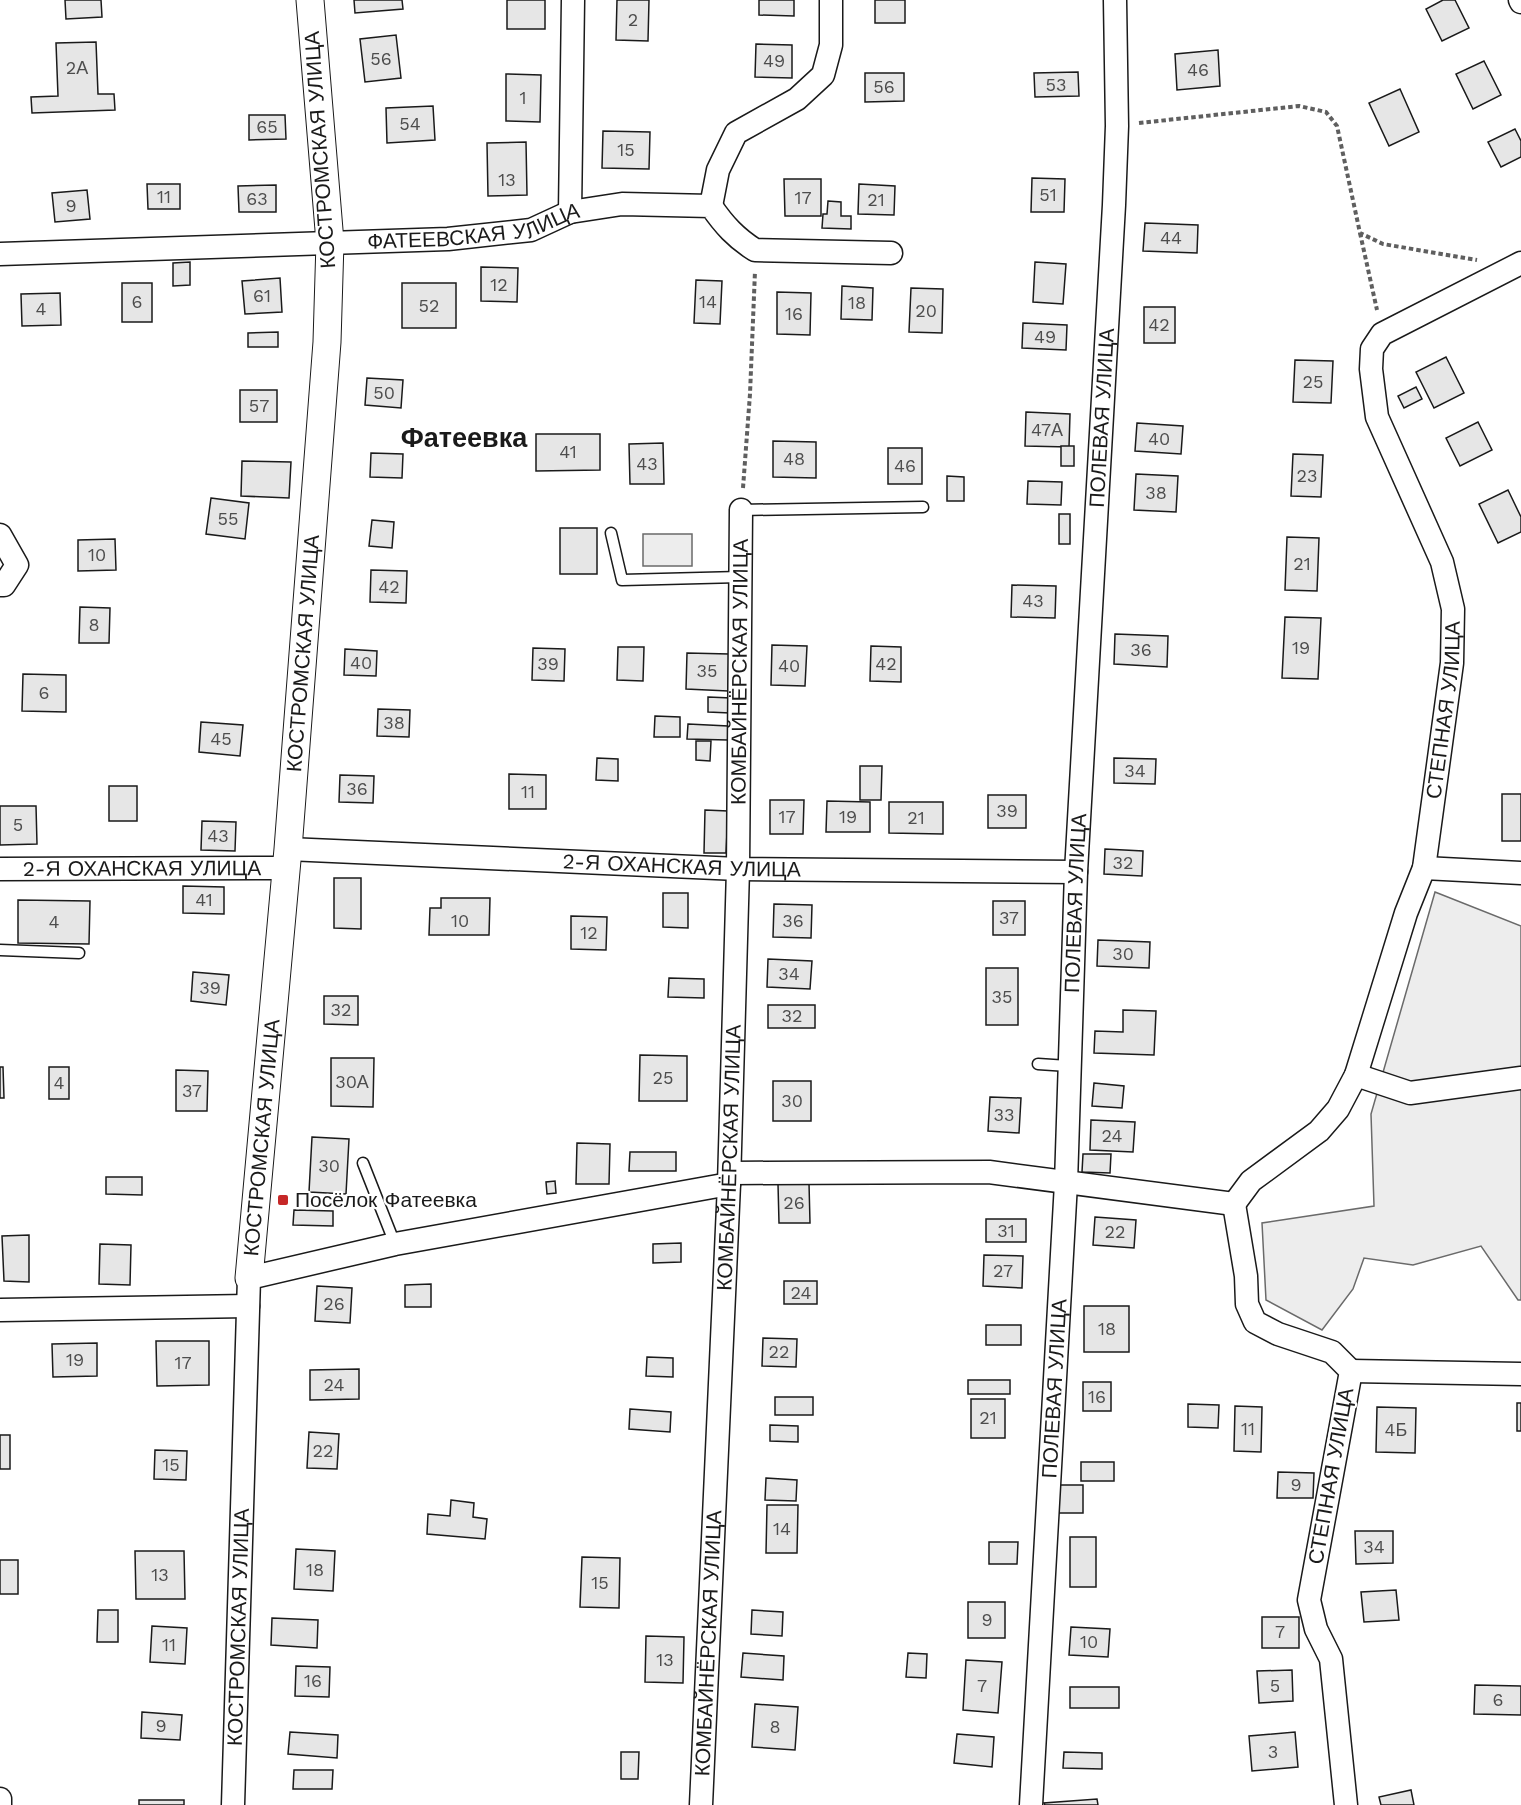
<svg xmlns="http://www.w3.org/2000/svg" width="1521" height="1805" font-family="'Work Sans',sans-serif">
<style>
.built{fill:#ededed;stroke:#6a6a6a;stroke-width:1.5}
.building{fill:#e6e6e6;stroke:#1a1a1a;stroke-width:1.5}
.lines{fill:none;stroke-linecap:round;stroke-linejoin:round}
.service-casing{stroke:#1a1a1a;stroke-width:13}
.minor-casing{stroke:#1a1a1a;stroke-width:25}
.tertiary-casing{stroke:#1a1a1a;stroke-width:29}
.path{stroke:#5f5f5f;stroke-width:4;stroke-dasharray:4.5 3;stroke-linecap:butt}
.service{stroke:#fff;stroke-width:10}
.minor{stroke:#fff;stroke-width:22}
.tertiary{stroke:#fff;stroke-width:27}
.poi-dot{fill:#c62828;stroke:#fff;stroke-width:2}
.labels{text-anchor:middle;stroke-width:4.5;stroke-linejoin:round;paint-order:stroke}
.number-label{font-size:18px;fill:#4d4d4d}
.street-label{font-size:21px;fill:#1a1a1a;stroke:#fff}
.poi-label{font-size:21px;fill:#1a1a1a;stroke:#fff;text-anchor:start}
.district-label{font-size:27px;font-weight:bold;fill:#1a1a1a;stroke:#fff}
</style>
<rect width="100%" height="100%" fill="#fff"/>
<g class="built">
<rect x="643" y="534" width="49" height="32"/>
<polygon points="1435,892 1521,926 1521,1300 1518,1300 1481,1246 1413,1265 1364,1258 1353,1289 1322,1330 1266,1300 1262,1223 1374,1206 1371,1114"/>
</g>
<g class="building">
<polygon points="65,0 101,0 102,17 66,19"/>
<polygon points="354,0 402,0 403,9 355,13"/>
<rect x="507" y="0" width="38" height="29"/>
<polygon points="617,0 649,0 648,41 616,40"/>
<polygon points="759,0 794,0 794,16 759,15"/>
<rect x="875" y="0" width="30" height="23"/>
<polygon points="1443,0 1455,0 1469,28 1442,41 1426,9"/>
<polygon points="396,35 401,78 365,82 360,39"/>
<polygon points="96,42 98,94 114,94 115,110 32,113 31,97 58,96 56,43"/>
<polygon points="756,44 792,45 792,78 755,77"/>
<polygon points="1218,50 1220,86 1177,90 1175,54"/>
<polygon points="1484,61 1501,95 1473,109 1456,74"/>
<polygon points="1078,72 1079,96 1035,97 1034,73"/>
<polygon points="865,73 904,73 904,101 865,102"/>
<polygon points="506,74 541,75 540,122 506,121"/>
<polygon points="1400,89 1419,132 1389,146 1369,103"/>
<polygon points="433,106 435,140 387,143 386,108"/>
<polygon points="249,115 285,115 286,139 249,140"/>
<polygon points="1515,129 1521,141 1521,157 1501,167 1488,142"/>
<polygon points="603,131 650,132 649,169 602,168"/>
<polygon points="526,142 527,195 488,196 487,143"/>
<polygon points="1032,178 1065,179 1064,212 1031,212"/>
<polygon points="784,179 821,179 821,216 785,216"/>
<polygon points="147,184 180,184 180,209 148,209"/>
<polygon points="859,184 895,186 894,215 858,214"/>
<polygon points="276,185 276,212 239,212 238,186"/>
<polygon points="87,190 90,219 55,222 52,193"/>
<polygon points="828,201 841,202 841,216 851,216 851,229 822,228 823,214 827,214"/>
<polygon points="1145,223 1198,225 1197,253 1143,251"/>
<polygon points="190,262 190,285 173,286 173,263"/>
<polygon points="1035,262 1066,264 1063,304 1033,302"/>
<polygon points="481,267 518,268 517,302 481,301"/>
<polygon points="280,278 282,312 245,314 242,281"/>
<polygon points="696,280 722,281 720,324 694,323"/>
<rect x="122" y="283" width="30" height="39"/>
<rect x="402" y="283" width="54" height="45"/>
<polygon points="842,286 873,288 872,320 841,319"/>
<polygon points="911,288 943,289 942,333 909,332"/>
<polygon points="777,292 811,293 810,335 777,334"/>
<polygon points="60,293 61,325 22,326 21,294"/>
<rect x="1144" y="307" width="31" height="36"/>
<polygon points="1023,323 1067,325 1066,350 1022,348"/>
<polygon points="278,332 278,347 248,347 248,333"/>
<polygon points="1446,357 1464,393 1434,408 1416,372"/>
<polygon points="1295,360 1333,361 1331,403 1293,402"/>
<polygon points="367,378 403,380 401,408 365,405"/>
<polygon points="1416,387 1422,399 1404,408 1398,396"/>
<rect x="240" y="390" width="37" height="32"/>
<polygon points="1026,412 1070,414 1069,447 1025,446"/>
<polygon points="1478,422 1492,450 1460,466 1446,438"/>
<polygon points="1137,423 1183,426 1181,454 1135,451"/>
<polygon points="536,434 600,434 600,470 536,471"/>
<polygon points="773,441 816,442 816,478 773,477"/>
<polygon points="663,443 664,484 630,484 629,444"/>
<rect x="1061" y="446" width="13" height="20"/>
<rect x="888" y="448" width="34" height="36"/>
<polygon points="371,453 403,454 402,478 370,477"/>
<polygon points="1293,454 1323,455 1321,497 1291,496"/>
<polygon points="242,461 291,462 289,498 241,496"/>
<polygon points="1136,474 1178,476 1176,512 1134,510"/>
<polygon points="947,476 964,477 964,501 947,501"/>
<polygon points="1028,481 1062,482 1061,505 1027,504"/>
<polygon points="1508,490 1521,517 1521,532 1498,543 1479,504"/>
<polygon points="211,498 249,503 245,539 206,534"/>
<rect x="1059" y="514" width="11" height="30"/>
<polygon points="372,520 394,522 392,548 369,546"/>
<rect x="560" y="528" width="37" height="46"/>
<polygon points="1287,537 1319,538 1317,591 1285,590"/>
<polygon points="115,539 116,570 78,571 78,540"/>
<polygon points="371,570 407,571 406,603 370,602"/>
<polygon points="1012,585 1056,586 1055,618 1011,617"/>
<polygon points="80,607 110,608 109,643 79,643"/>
<polygon points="1285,617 1321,618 1318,679 1282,678"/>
<polygon points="1115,634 1168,636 1167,667 1114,664"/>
<polygon points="772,645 807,646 805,686 771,685"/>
<polygon points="871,646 901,647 901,682 870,681"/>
<polygon points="618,647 644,647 643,681 617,680"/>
<polygon points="533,648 565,649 564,681 532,680"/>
<polygon points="345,649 377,651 376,676 344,675"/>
<polygon points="687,653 729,654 728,691 686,689"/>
<polygon points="23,674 66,675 66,712 22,711"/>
<polygon points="708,697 731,698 730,713 708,712"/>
<polygon points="378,709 410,710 409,737 377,736"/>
<polygon points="655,716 680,717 680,737 654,737"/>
<polygon points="201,722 243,725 240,756 199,752"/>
<polygon points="688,724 728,726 728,740 687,739"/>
<polygon points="696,741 711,741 710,761 696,760"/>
<polygon points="597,758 618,759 618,781 596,780"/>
<polygon points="1114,758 1156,759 1155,784 1114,783"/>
<polygon points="860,766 882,766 881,800 860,800"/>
<polygon points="509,774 546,775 546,809 509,809"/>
<polygon points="340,775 374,776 373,803 339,802"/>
<rect x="109" y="786" width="28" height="35"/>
<rect x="1502" y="794" width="19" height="47"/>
<rect x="988" y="795" width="38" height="33"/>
<polygon points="770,800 804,800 803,834 770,834"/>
<polygon points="827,801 870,802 870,832 826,832"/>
<polygon points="889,802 943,802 943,834 889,833"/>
<polygon points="0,806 36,806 37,844 0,845"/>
<polygon points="705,810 728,811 726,853 704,853"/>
<polygon points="202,821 236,822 235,851 201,850"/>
<polygon points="1105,849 1143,851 1142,876 1104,874"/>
<polygon points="334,878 361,878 361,929 334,928"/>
<polygon points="183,886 224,887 224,914 183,913"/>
<polygon points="663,893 688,893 688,928 663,927"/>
<polygon points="441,898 490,898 489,935 429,935 430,908 441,908"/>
<polygon points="18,900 90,901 89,944 18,943"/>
<rect x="993" y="901" width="32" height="34"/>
<polygon points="774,904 812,905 811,938 773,937"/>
<polygon points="571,916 607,917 606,950 571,949"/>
<polygon points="1098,940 1150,942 1149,968 1097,966"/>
<polygon points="768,959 812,961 810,989 767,987"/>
<rect x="986" y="968" width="32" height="57"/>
<polygon points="193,972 229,975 226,1005 191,1001"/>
<polygon points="669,978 704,979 704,998 668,997"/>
<polygon points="324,996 358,996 358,1025 324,1024"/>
<rect x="768" y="1005" width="47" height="23"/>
<polygon points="1123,1010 1156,1011 1154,1055 1094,1053 1095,1031 1123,1032"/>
<polygon points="640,1055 687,1056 687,1101 639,1101"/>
<polygon points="331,1058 374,1058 373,1107 331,1106"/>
<polygon points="0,1067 3,1067 4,1098 0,1098"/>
<rect x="49" y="1067" width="20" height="32"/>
<polygon points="176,1070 208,1071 207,1111 176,1111"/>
<rect x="773" y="1081" width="38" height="40"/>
<polygon points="1094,1083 1124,1086 1122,1108 1092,1106"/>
<polygon points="990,1097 1021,1098 1019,1133 988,1131"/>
<polygon points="1091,1120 1135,1122 1133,1152 1090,1150"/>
<polygon points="312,1137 349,1139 346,1194 309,1192"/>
<polygon points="577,1143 610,1144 609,1184 576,1184"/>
<polygon points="630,1152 676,1152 676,1171 629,1171"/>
<polygon points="1083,1154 1111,1154 1110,1173 1082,1172"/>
<polygon points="106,1177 142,1177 142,1195 106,1194"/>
<polygon points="555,1181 556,1193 547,1194 546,1182"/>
<polygon points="809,1183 810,1223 779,1223 778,1184"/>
<polygon points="294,1210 333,1211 333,1226 293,1225"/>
<polygon points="1095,1217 1136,1220 1134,1248 1093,1245"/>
<rect x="986" y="1219" width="40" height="23"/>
<polygon points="29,1235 29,1282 4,1281 2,1236"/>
<polygon points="681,1243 681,1262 653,1263 653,1244"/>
<polygon points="100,1244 131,1245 130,1285 99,1284"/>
<polygon points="984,1255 1023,1256 1022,1288 983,1286"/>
<rect x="784" y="1281" width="33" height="23"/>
<polygon points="431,1284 431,1307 405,1307 405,1285"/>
<polygon points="317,1286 352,1288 350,1323 315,1321"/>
<rect x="1084" y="1306" width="45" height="46"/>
<rect x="986" y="1325" width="35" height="20"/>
<polygon points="763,1338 797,1339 796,1367 762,1366"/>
<polygon points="156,1341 209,1341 209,1385 157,1386"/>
<polygon points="97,1343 97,1376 53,1377 52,1344"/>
<polygon points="647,1357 673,1358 673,1377 646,1376"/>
<polygon points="359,1369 359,1399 310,1400 310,1370"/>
<rect x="968" y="1380" width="42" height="14"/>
<rect x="1083" y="1382" width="28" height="29"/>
<rect x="775" y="1397" width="38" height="18"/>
<rect x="971" y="1399" width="34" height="39"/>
<rect x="1517" y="1403" width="4" height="28"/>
<polygon points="1188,1404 1219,1405 1218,1428 1188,1427"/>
<polygon points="1235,1406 1262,1407 1261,1452 1234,1451"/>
<polygon points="1377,1407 1416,1408 1415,1453 1376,1452"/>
<polygon points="630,1409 671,1412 670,1432 629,1429"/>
<polygon points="770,1425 798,1426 798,1442 770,1441"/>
<polygon points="309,1432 339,1434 337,1469 307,1468"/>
<rect x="0" y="1435" width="10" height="34"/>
<polygon points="155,1450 187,1451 186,1480 154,1479"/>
<rect x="1081" y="1462" width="33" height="19"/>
<polygon points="1278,1472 1314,1473 1313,1498 1277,1498"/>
<polygon points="766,1478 797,1480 796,1501 765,1500"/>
<rect x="1054" y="1485" width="29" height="28"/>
<polygon points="451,1500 474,1503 473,1517 487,1519 485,1539 427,1534 428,1514 450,1516"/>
<polygon points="767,1505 798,1505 797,1553 766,1553"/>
<polygon points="1355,1531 1393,1531 1393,1563 1356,1564"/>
<rect x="1070" y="1537" width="26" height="50"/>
<polygon points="989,1542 1018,1542 1017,1564 989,1564"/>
<polygon points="296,1549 335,1551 333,1591 294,1589"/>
<polygon points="135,1551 184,1551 185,1599 136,1599"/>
<polygon points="582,1557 620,1558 619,1608 580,1607"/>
<rect x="0" y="1560" width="18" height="34"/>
<polygon points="1396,1590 1399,1620 1364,1622 1361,1592"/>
<rect x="968" y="1602" width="37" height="36"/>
<polygon points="98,1610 118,1610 118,1642 97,1642"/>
<polygon points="752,1610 783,1612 782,1636 751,1634"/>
<rect x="1262" y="1617" width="37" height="31"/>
<polygon points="272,1618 318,1620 317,1648 271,1645"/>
<polygon points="152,1626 187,1628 185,1664 150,1662"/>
<polygon points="1071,1627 1110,1629 1108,1657 1069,1655"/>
<polygon points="646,1636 684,1637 683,1683 645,1682"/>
<polygon points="743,1653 784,1656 783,1680 741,1677"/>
<polygon points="908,1653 927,1654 926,1678 906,1677"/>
<polygon points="966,1660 1002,1662 998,1713 963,1710"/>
<polygon points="296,1666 330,1667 329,1697 295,1696"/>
<polygon points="1292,1670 1293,1701 1259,1703 1257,1671"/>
<polygon points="1475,1685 1521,1686 1521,1715 1474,1714"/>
<rect x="1070" y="1687" width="49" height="21"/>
<polygon points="755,1704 798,1707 795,1750 752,1747"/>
<polygon points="142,1712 182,1715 180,1740 141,1738"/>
<polygon points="290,1732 338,1735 337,1758 288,1754"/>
<polygon points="1295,1732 1298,1767 1252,1771 1249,1736"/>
<polygon points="957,1734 994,1737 992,1767 954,1763"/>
<polygon points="621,1752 639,1752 638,1779 621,1779"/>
<polygon points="1064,1752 1102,1753 1102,1769 1063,1768"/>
<polygon points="294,1770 333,1770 332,1789 293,1789"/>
<polygon points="1411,1790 1414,1805 1381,1805 1379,1797"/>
<polygon points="1097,1799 1098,1805 1045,1805 1044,1803"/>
<rect x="139" y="1800" width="45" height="5"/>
</g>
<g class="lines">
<g class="service-casing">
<g id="service">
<polyline points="741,510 923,507"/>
<polyline points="611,533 622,580 740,577"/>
<polyline points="0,950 79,953"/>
<polyline points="1038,1064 1068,1066"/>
<polyline points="363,1163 395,1244"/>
</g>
</g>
<g class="minor-casing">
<g id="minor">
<polyline points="1520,0 1521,2"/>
<polyline points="711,206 718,170 736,133 797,99 823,75 831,45 831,0"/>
<polyline points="570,212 573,0"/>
<path id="s1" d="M0,254L448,239L531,230L570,212L622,204L711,206C724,225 736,238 755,250L891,253"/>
<polyline points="0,535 17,565 4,585 0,585"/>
<path id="s2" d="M288,849L738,869L1076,872"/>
<polyline points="1424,868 1521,873"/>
<path id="s3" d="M0,869L286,868"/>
<polyline points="1356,1075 1410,1093 1521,1078"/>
<path id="s4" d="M730,1173L989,1172L1234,1204L1251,1181L1319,1131L1338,1109L1356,1075L1406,913L1424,868L1452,663L1453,609L1442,562L1377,417L1371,369L1372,349L1382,334L1521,263"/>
<polyline points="1234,1204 1246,1276 1247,1304 1255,1322 1278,1334 1332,1352 1351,1371 1309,1600 1316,1629 1331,1659 1346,1805"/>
<polyline points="0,1310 248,1306"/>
<polyline points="1351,1371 1521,1374"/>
<polyline points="0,1799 0,1805"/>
<path id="s5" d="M233,1805L249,1278L395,1244L729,1184"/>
<path id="s6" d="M701,1805L729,1184L738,869L741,510"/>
<path id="s7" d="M1031,1805L1066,1183L1076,872L1114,205L1117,126L1115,0"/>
</g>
</g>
<g class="tertiary-casing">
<g id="tertiary">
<path id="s8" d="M249,1278L288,849L327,342L330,242L310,0"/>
</g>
</g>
<g class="path">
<polyline points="1139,123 1299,106 1326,112 1337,126 1360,233 1383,244 1477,260"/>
<polyline points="1360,233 1377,310"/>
<polyline points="743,488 750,394 755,271"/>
</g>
<use href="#service" class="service"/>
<use href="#minor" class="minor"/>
<use href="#tertiary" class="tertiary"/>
</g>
<rect class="poi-dot" x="277" y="1194" width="12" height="12" rx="3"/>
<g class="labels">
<g class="number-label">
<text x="633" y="26">2</text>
<text x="381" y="65">56</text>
<text x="774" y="67">49</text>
<text x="77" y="74">2А</text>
<text x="1198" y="76">46</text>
<text x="1056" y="91">53</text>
<text x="884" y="93">56</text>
<text x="523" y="104">1</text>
<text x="410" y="130">54</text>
<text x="267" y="133">65</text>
<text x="626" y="156">15</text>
<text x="507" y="186">13</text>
<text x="1048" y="201">51</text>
<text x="164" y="203">11</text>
<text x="803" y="204">17</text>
<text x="257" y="205">63</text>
<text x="876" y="206">21</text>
<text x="71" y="212">9</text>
<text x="1171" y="244">44</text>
<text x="499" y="291">12</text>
<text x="262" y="302">61</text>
<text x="137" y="308">6</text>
<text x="708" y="308">14</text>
<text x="857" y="309">18</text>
<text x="429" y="312">52</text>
<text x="41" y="315">4</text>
<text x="926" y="317">20</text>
<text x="794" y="320">16</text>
<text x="1159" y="331">42</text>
<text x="1045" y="343">49</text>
<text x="1313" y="388">25</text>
<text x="384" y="399">50</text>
<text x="259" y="412">57</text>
<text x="1047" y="436">47А</text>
<text x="1159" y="445">40</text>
<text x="568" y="458">41</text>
<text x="794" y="465">48</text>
<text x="647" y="470">43</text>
<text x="905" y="472">46</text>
<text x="1307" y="482">23</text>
<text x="1156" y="499">38</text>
<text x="228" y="525">55</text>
<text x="97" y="561">10</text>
<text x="1302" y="570">21</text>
<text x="389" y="593">42</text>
<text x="1033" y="607">43</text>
<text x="94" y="631">8</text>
<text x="1301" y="654">19</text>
<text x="1141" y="656">36</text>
<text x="361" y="669">40</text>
<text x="548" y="670">39</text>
<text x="886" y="670">42</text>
<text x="789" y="672">40</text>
<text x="707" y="677">35</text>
<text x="44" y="699">6</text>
<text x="394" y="729">38</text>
<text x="221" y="745">45</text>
<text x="1135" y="777">34</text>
<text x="357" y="795">36</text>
<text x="528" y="798">11</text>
<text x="1007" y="817">39</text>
<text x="787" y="823">17</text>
<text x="848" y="823">19</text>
<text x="916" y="824">21</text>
<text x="18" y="831">5</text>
<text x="218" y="842">43</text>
<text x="1123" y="869">32</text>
<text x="204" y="906">41</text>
<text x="1009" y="924">37</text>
<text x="460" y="927">10</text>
<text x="793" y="927">36</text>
<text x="54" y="928">4</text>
<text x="589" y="939">12</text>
<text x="1123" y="960">30</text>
<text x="789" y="980">34</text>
<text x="210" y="994">39</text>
<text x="1002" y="1003">35</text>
<text x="341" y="1016">32</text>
<text x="792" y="1022">32</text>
<text x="663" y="1084">25</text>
<text x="352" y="1088">30А</text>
<text x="59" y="1089">4</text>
<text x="192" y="1097">37</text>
<text x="792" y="1107">30</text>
<text x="1004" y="1121">33</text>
<text x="1112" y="1142">24</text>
<text x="329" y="1172">30</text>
<text x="794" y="1209">26</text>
<text x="1006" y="1237">31</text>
<text x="1115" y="1238">22</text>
<text x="1003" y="1277">27</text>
<text x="801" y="1299">24</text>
<text x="334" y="1310">26</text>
<text x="1107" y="1335">18</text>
<text x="779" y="1358">22</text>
<text x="75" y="1366">19</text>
<text x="183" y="1369">17</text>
<text x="334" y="1391">24</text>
<text x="1097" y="1403">16</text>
<text x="988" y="1424">21</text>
<text x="1248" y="1435">11</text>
<text x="1396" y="1436">4Б</text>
<text x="323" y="1457">22</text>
<text x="171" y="1471">15</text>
<text x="1296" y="1491">9</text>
<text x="782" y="1535">14</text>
<text x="1374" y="1553">34</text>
<text x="315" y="1576">18</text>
<text x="160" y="1581">13</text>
<text x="600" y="1589">15</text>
<text x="987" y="1626">9</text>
<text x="1280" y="1638">7</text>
<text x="1089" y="1648">10</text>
<text x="169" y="1651">11</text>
<text x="665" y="1666">13</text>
<text x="313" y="1687">16</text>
<text x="982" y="1692">7</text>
<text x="1275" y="1692">5</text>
<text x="1498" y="1706">6</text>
<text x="161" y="1732">9</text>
<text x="775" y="1733">8</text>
<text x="1273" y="1758">3</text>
</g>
<g class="street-label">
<text transform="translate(320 150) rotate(-94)" y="7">КОСТРОМСКАЯ УЛИЦА</text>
<text dy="7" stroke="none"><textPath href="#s1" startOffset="476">ФАТЕЕВСКАЯ УЛИЦА</textPath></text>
<text dy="7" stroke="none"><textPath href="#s7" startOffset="1389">ПОЛЕВАЯ УЛИЦА</textPath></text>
<text dy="7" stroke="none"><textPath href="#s8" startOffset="627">КОСТРОМСКАЯ УЛИЦА</textPath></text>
<text dy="7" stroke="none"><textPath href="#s6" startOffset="1134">КОМБАЙНЁРСКАЯ УЛИЦА</textPath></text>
<text dy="7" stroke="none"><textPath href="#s4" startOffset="1064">СТЕПНАЯ УЛИЦА</textPath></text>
<text dy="7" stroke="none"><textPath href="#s2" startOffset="394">2-Я ОХАНСКАЯ УЛИЦА</textPath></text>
<text dy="7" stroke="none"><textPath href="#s3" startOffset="142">2-Я ОХАНСКАЯ УЛИЦА</textPath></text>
<text dy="7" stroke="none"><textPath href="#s7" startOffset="903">ПОЛЕВАЯ УЛИЦА</textPath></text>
<text dy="7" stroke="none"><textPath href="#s8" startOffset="141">КОСТРОМСКАЯ УЛИЦА</textPath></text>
<text dy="7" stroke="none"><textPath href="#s6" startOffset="648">КОМБАЙНЁРСКАЯ УЛИЦА</textPath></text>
<text dy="7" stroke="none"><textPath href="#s7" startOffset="417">ПОЛЕВАЯ УЛИЦА</textPath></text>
<text transform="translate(1331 1476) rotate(-80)" y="7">СТЕПНАЯ УЛИЦА</text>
<text dy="7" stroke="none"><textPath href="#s5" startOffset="178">КОСТРОМСКАЯ УЛИЦА</textPath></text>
<text dy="7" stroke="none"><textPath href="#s6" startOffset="162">КОМБАЙНЁРСКАЯ УЛИЦА</textPath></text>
</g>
<g class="poi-label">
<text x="295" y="1207">Посёлок Фатеевка</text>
</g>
<g class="district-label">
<text x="464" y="447">Фатеевка</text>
</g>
</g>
</svg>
